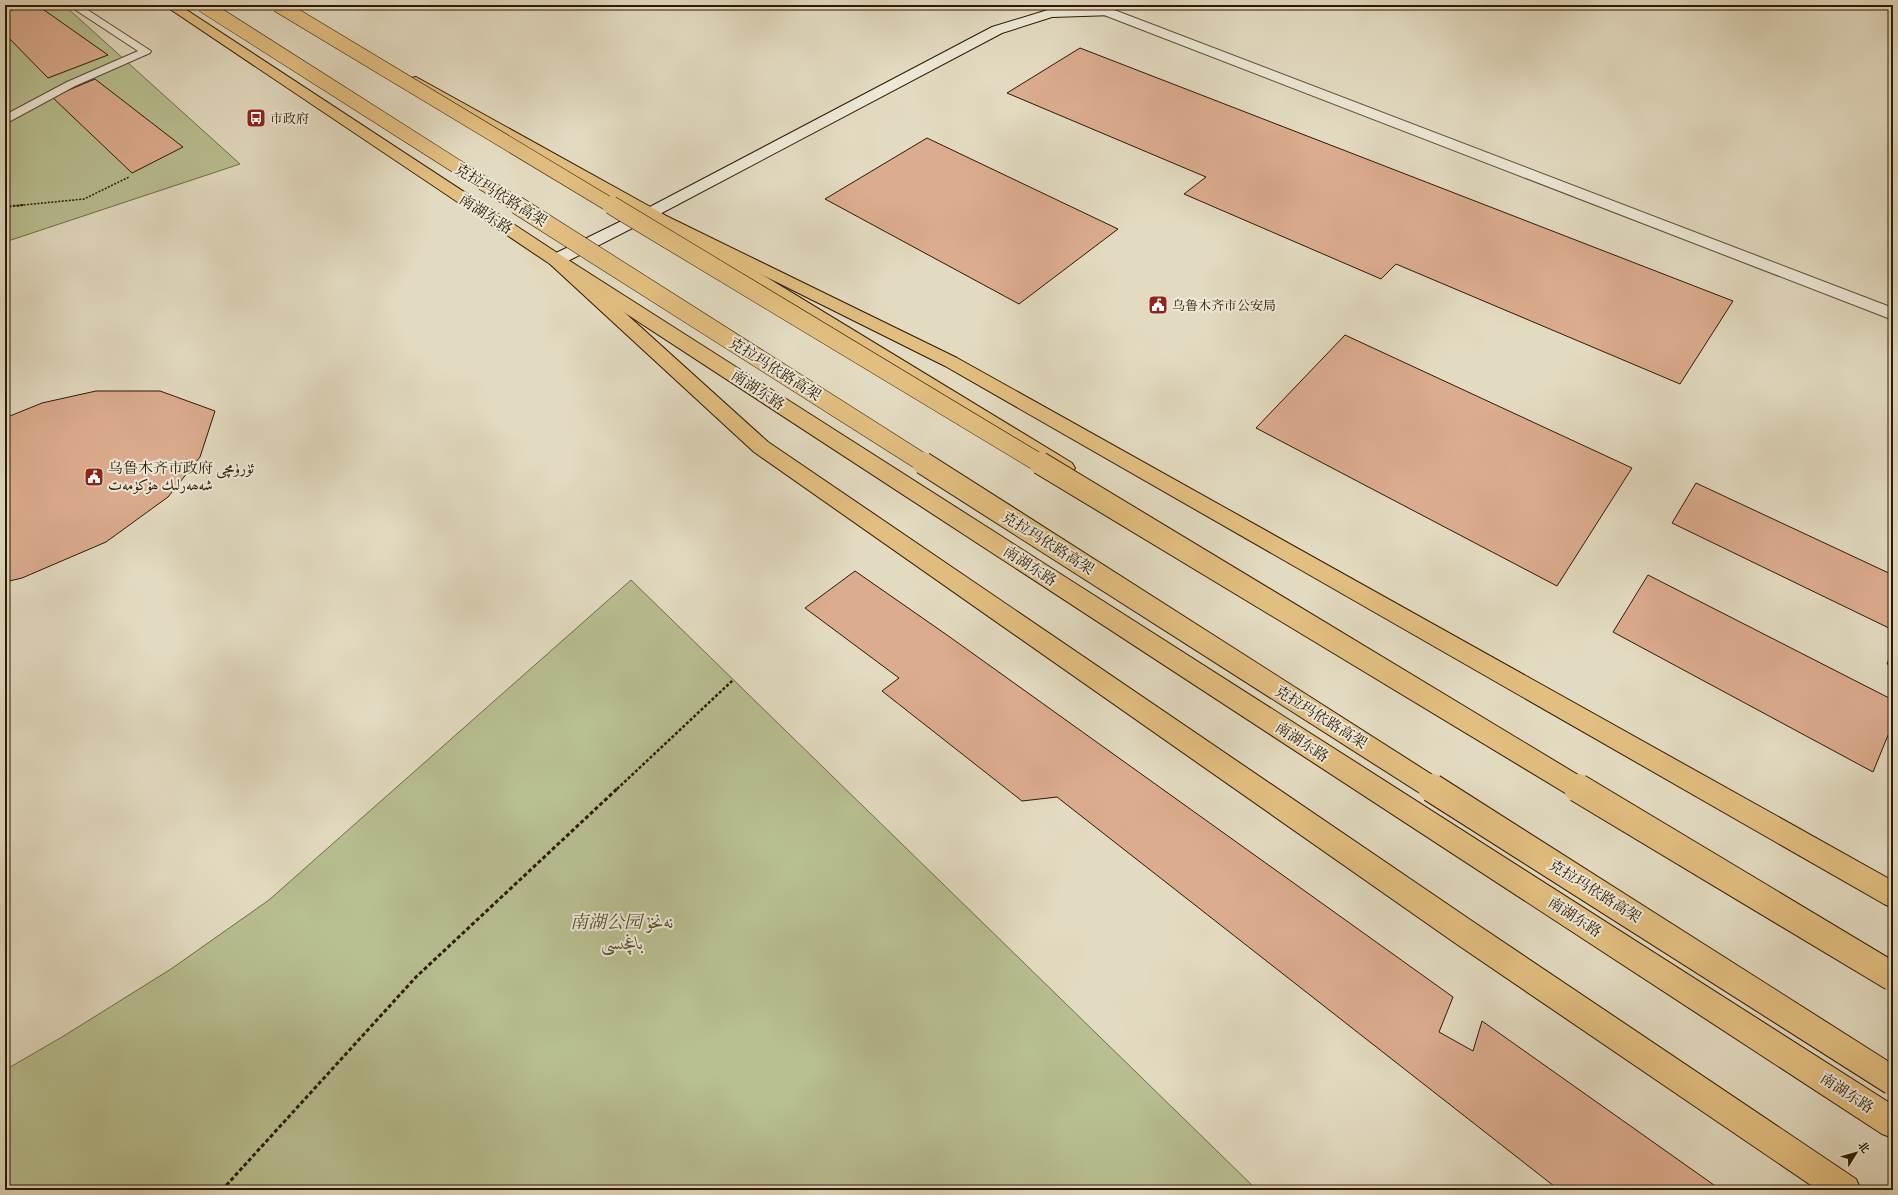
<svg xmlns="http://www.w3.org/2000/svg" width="1898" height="1195" font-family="'IM FELL DW Pica',Amiri,'Noto Serif SC',serif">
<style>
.green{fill:#b8bf90;stroke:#726c48}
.building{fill:#dcac8e;stroke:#2d1900}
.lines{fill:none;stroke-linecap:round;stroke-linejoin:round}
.lane-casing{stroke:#5a4a30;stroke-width:2}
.street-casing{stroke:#5a4a30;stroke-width:2}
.secondary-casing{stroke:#2d1900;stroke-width:2}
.primary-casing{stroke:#2d1900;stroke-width:2}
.highway-casing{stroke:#2d1900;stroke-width:2}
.path-far3{stroke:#2d1900;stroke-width:1.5;stroke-dasharray:2 1.5;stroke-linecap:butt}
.path-far2{stroke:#2d1900;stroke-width:2;stroke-dasharray:2.5 1.5;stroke-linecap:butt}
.path-far1{stroke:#2d1900;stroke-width:2.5;stroke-dasharray:3 2;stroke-linecap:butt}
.path{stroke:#2d1900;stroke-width:3;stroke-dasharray:4 2.5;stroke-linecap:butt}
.lane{fill:#ede8d7;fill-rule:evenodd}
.street{fill:#ede8d7;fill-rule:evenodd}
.secondary{fill:#ede8d7;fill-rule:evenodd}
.primary{fill:#e2be80;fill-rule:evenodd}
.highway{fill:#e2be80;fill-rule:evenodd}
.highway-bridge-far3-casing{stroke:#2d1900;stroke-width:15;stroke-linecap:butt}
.highway-bridge-far2-casing{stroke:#2d1900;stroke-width:19;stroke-linecap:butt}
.highway-bridge-far1-casing{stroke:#2d1900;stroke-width:24;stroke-linecap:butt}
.highway-bridge-casing{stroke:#2d1900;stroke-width:30;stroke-linecap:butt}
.highway-bridge-far3{stroke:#e2be80;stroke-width:14}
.highway-bridge-far2{stroke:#e2be80;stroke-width:18}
.highway-bridge-far1{stroke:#e2be80;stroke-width:22}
.highway-bridge{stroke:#e2be80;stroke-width:28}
.labels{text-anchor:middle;stroke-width:4;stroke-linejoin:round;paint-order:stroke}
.far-poi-label{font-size:13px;fill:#2d1900;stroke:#ede8d7;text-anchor:start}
.street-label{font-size:15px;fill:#2d1900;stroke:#ede8d7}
.poi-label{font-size:15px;fill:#2d1900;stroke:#ede8d7;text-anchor:start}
.near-park-label{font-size:18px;font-style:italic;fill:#574b2b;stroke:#ede8d7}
</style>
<rect width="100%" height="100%" fill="#e3dbc1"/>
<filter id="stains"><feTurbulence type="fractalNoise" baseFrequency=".005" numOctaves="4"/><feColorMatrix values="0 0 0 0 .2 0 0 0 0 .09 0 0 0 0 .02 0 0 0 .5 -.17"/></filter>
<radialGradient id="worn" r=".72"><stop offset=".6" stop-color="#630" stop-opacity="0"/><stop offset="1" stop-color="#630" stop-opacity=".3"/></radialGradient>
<g class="green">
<polygon points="5,5 64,5 240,164 5,242"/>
<polygon points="631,580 1257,1190 5,1190 5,1070 62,1037 171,969 269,900"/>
</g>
<g class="building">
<polygon points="5,5 11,10 37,5 108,55 48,78 5,34"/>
<polygon points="1080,48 1733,301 1680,384 1396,264 1381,279 1184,194 1206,177 1007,93"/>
<polygon points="95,79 183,147 132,173 52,97"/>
<polygon points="927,138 1118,229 1019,304 825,199"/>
<polygon points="1345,335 1632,468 1557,586 1256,428"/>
<polygon points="96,391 160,391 215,411 200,457 168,497 106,542 22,578 5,582 5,418 42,403"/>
<polygon points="1696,483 1893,575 1893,630 1672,523"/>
<polygon points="855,571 947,635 1453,997 1439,1032 1473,1051 1482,1021 1721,1190 1559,1190 1057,797 1022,801 882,691 899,678 805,608"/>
<polygon points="1648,575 1893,700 1893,723 1873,772 1613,632"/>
<polygon points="1893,649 1893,667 1887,664"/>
</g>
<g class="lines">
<g class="lane-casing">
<polygon id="lane" points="68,5 80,5 151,51 150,53 75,86 5,124 5,115 67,82 138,51"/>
</g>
<g class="street-casing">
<polygon id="street" points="1109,8 1893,308 1893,320 1104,15 1103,12 1104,9"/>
</g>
<g class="secondary-casing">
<polygon id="secondary" points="1109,8 1114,9 1115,12 1114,15 1052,17 1002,33 656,216 562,264 556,265 550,264 548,260 550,256 644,210 992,27 1051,9"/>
</g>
<g class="primary-casing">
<g id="primary">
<polygon points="164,5 179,5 562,256 1893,1105 1893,1138 1882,1134 550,264"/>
<polygon points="416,77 656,210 1072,463 1075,468 1072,473 1065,475 1058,473 644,216 411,84 409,81 411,78"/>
</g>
</g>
<g class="highway-casing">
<g id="highway">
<polygon points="650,208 957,358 1893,881 1893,908 1884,904 945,366 644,216 642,213 644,210"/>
<polygon points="556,255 562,256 768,442 1475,923 1856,1179 1861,1190 1818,1190 1455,943 754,452 550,264 548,260 550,256"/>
</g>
</g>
<polyline class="path-far3" points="13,206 84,199 129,177"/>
<polyline class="path-far2" points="5,207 23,205"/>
<polyline class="path-far1" points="617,789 733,680"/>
<polyline class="path" points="222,1190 416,977 618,788"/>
<use href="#lane" class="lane"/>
<use href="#street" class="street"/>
<use href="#secondary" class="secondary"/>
<use href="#primary" class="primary"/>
<use href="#highway" class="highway"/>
<g class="highway-bridge-far3-casing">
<g id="highway-bridge-far3">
<polyline points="203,5 519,206"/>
<polyline points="278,5 612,206"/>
</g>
</g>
<g class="highway-bridge-far2-casing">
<g id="highway-bridge-far2">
<polyline points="517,205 925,464"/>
<polyline points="611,205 1041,464"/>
</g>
</g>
<g class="highway-bridge-far1-casing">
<g id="highway-bridge-far1">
<polyline points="923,463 1434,789"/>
<polyline points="1040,463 1580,789"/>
</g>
</g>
<g class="highway-bridge-casing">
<g id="highway-bridge">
<polyline points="1432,788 1893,1081"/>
<polyline points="1578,788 1893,977"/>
</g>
</g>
<use href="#highway-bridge-far3" class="highway-bridge-far3"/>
<use href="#highway-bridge-far2" class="highway-bridge-far2"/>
<use href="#highway-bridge-far1" class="highway-bridge-far1"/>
<use href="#highway-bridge" class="highway-bridge"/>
</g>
<defs>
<g id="bus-square" transform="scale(1)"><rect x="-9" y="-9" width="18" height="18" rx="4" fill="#8f2418" stroke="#ede8d7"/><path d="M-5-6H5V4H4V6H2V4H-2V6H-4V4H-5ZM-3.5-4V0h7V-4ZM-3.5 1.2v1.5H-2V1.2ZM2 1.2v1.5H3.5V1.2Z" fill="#fff"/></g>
<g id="civic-square" transform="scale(1)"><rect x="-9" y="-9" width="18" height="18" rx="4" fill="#8f2418" stroke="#ede8d7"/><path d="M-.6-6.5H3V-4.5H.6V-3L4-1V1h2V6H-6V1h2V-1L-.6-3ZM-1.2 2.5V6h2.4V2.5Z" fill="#fff"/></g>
</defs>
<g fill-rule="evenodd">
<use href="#bus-square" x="256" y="118"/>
<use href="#civic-square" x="1158" y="305"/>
<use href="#civic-square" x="94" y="477"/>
</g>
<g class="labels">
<g class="far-poi-label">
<text x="270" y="123">市政府</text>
<text x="1172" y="310">乌鲁木齐市公安局</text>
</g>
<g class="street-label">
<text transform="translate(501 195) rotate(32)" y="5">克拉玛依路高架</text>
<text transform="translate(486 214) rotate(33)" y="5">南湖东路</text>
<text transform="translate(775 369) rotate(32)" y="5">克拉玛依路高架</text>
<text transform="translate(758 390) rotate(33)" y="5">南湖东路</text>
<text transform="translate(1048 543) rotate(32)" y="5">克拉玛依路高架</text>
<text transform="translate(1030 566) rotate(33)" y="5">南湖东路</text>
<text transform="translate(1321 717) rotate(32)" y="5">克拉玛依路高架</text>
<text transform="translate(1302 742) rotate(33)" y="5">南湖东路</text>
<text transform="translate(1595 891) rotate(32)" y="5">克拉玛依路高架</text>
<text transform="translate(1575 917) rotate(33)" y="5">南湖东路</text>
<text transform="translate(1847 1093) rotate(33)" y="5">南湖东路</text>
</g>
<g class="poi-label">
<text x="108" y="473">乌鲁木齐市政府 ئۈرۈمچى<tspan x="108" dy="17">شەھەرلىك ھۆكۈمەت</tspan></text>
</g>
<g class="near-park-label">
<text x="622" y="928">南湖公园 نەنخۇ<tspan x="622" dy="21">باغچىسى</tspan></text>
</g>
</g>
<rect width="1898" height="1195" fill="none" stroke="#e3dbc1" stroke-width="20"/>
<rect x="6" y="6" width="1886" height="1183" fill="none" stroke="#2d1900" stroke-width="2"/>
<rect x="10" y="10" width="1878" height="1175" fill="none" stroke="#2d1900"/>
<g transform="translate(1856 1153) rotate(53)" stroke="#ede8d7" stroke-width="3" paint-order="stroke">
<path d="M0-3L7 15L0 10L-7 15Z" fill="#2d1900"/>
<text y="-6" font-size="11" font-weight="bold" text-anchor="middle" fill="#2d1900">北</text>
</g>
<rect width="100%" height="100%" filter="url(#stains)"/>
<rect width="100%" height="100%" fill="url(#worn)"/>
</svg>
